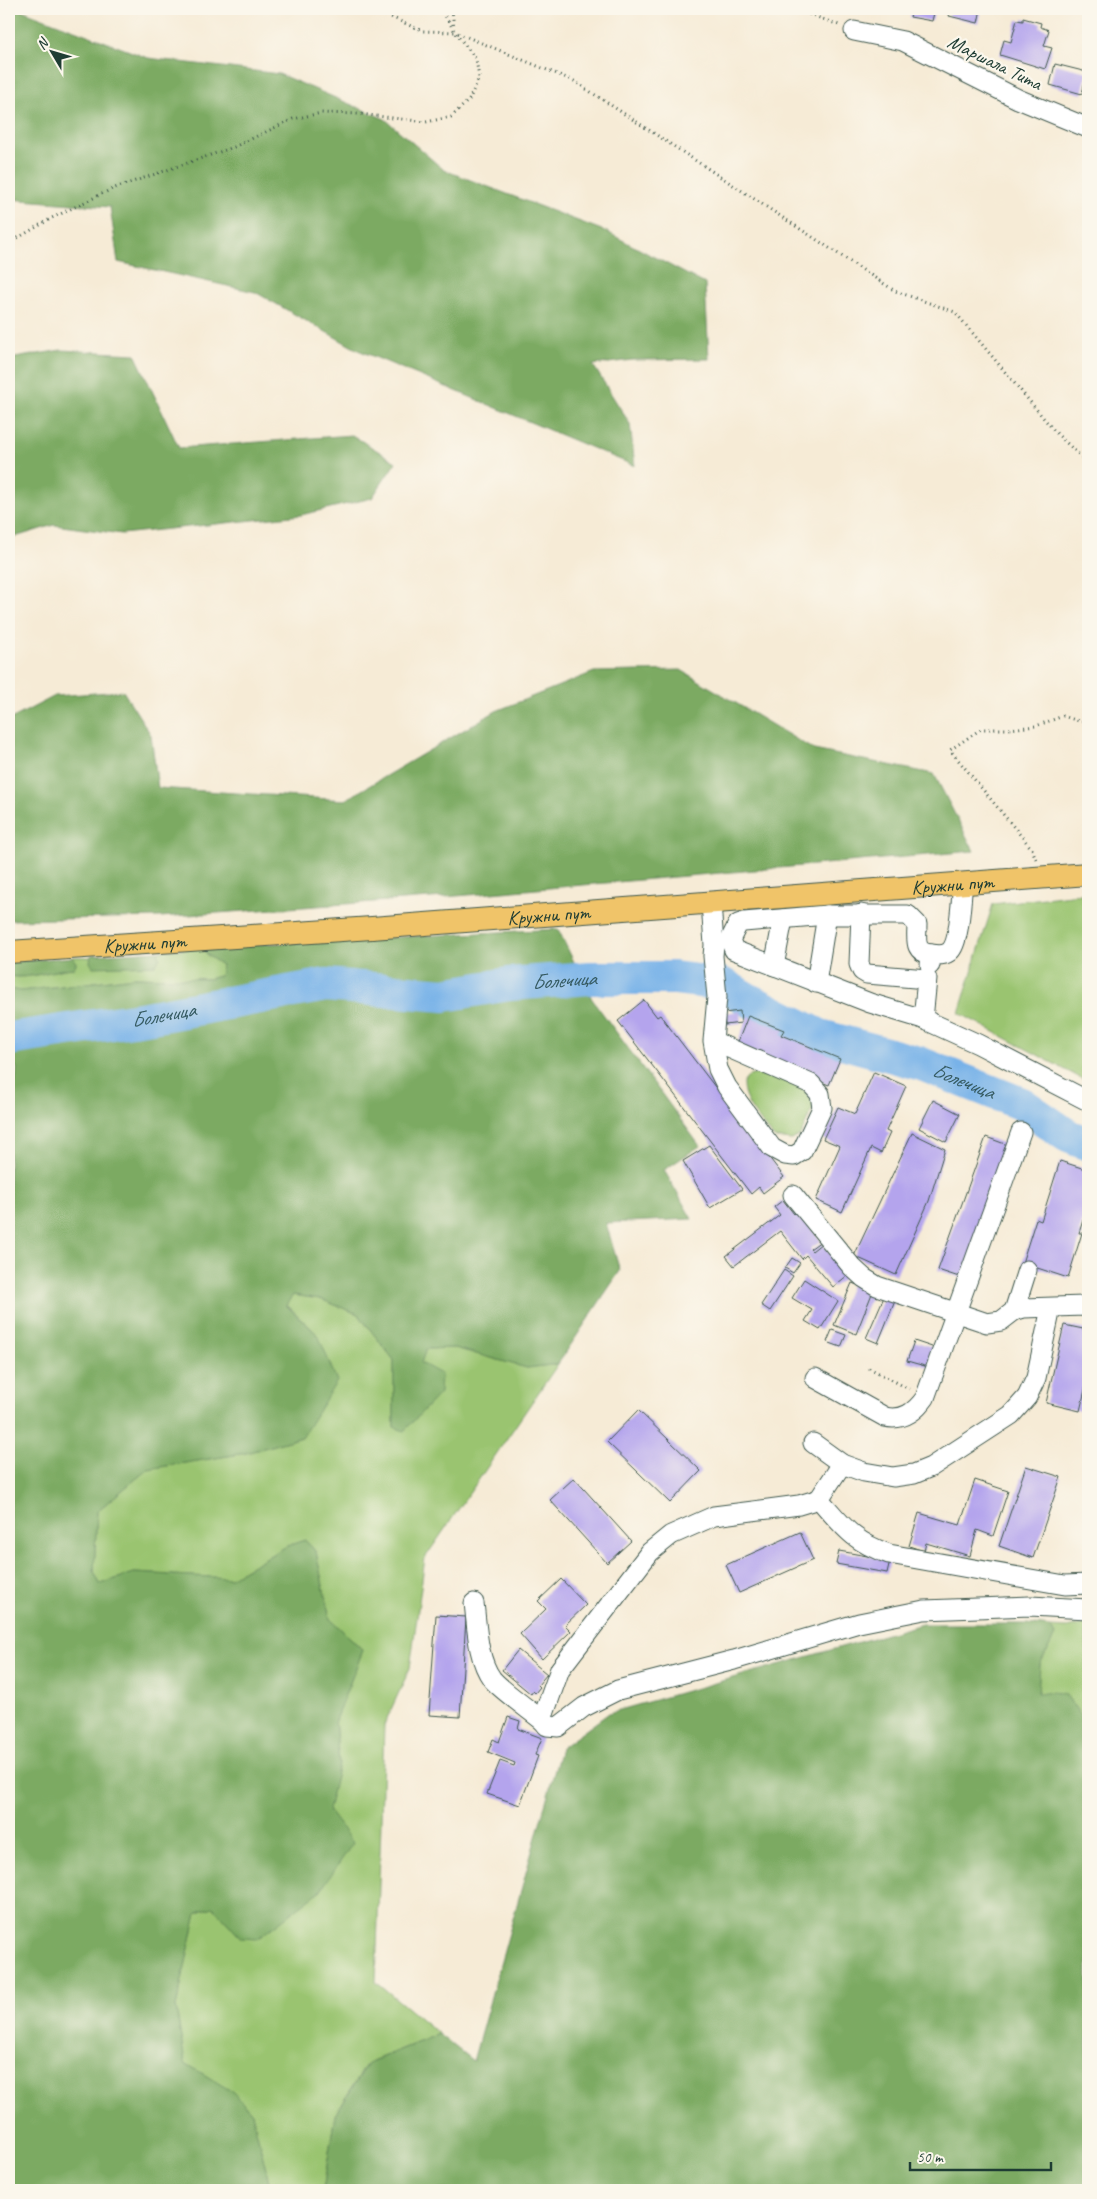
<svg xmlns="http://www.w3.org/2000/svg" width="1097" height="2199" font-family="Caveat,sans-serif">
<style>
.green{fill:#9ac470;stroke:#5c8052}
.forest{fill:#7baa62;stroke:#4d744b}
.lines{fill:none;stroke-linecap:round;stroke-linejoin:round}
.river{stroke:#78b2e8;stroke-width:34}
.building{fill:#b4a4ed}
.minor-casing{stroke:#3f574c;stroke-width:21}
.major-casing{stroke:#3f574c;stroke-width:24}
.path{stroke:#3f574c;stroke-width:3;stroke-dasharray:1 4;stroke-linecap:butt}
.minor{stroke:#fff;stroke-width:19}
.major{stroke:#f0c469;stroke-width:22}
.labels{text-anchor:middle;stroke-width:4.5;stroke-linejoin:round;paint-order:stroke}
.street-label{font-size:20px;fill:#1f3d34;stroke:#fbf7ec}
.water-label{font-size:21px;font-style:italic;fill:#355a61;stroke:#fbf7ec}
</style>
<rect width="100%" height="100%" fill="#fbf7ec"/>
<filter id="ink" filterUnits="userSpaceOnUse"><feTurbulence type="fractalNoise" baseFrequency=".02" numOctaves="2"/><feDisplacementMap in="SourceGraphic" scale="10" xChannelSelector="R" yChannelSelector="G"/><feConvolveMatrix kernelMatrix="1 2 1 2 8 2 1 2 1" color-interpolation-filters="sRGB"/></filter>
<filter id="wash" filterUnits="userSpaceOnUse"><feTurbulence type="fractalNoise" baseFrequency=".0096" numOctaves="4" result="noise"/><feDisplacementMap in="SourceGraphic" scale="20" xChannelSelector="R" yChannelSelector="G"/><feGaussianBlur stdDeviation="1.12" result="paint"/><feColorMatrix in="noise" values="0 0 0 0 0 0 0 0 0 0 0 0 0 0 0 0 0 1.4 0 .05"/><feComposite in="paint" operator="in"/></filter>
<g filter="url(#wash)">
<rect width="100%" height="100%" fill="#f6ebd6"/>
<g class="green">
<polygon points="1088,893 1088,1082 959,1013 993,904"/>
<path d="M207,947V955L222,965L220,976L208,979L135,977L21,991L9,989V976C30,980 52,969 74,968L76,963L73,957C101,955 127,965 155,965L158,951Z"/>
<path d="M756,1074C783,1079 803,1078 814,1106L800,1136L791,1140L774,1138C761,1121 743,1105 743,1083L749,1076Z"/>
<polygon points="293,1295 320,1299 358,1314 394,1360 394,1427 426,1349 455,1348 527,1368 558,1364 425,1558 410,1668 384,1725 376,1982 439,2034 367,2063 335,2115 323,2190 271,2190 252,2113 232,2092 185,2063 176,2007 197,1912 213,1907 241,1938 327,1811 339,1764 335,1720 363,1650 330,1619 316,1552 305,1540 287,1546 230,1578 134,1573 100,1584 94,1572 97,1511 148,1469 246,1453 302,1437 318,1335 286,1304"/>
<polygon points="1086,1623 1088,1717 1084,1720 1065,1694 1053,1692 1040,1695 1038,1691 1040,1664 1055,1635 1050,1627 1067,1628"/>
</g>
<g class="forest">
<polygon points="9,9 19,9 148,58 279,74 385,119 444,170 607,232 705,284 709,359 632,360 593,365 630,424 635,466 358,350 255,292 118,262 110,207 9,199"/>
<polygon points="61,350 135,354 179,448 352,435 396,462 372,498 301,515 122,534 54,525 15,537 9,546 9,359"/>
<polygon points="681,670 814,750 934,774 974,851 445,897 160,917 9,920 9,720 55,696 123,691 151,735 158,788 345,800 496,711 594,672"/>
<polygon points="558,929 592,999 700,1146 664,1170 692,1219 606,1223 620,1271 558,1364 527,1368 455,1348 426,1349 421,1363 441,1374 440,1393 404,1431 394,1427 394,1360 358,1314 320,1299 293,1295 286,1305 318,1335 337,1381 302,1437 246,1453 148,1469 97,1511 94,1572 100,1584 134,1573 230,1578 287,1546 305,1540 316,1552 330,1619 363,1650 335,1720 339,1764 328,1810 353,1843 320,1891 257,1939 241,1938 213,1907 197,1912 176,2007 185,2063 233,2092 252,2113 271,2190 9,2190 9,1088 15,1084 17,1068 9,1063 9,989 21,991 135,977 208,979 220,976 222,965 207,955 204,950 207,947"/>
<polygon points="158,951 160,958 155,965 93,967 90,962 91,955"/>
<path d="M73,957L76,963L74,968C53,969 30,980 9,976V962Z"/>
<polygon points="922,1624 1027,1624 1050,1627 1055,1635 1040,1664 1038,1694 1053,1692 1065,1694 1084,1720 1088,1717 1088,2190 323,2190 335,2115 368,2063 439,2034 473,2061 561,1748 609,1713"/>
</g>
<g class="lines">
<path class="river" id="s1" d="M9,1039L146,1018L326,985L444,995L509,984L590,978H674L722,984L749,1000L820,1036L919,1063L1022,1104L1068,1136L1088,1144"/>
</g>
<g id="blocks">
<g class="building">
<polygon points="912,9 935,9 932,21 910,17"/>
<polygon points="951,9 981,9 978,23 949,16"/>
<polygon points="1023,18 1041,23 1040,27 1049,30 1044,46 1052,48 1045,69 1000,55 1004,40 1011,42 1017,20 1023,21"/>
<polygon points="1055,64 1087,72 1082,94 1050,85"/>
<polygon points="644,1000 657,1017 660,1015 784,1177 763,1193 759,1187 751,1194 618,1021"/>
<polygon points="740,1011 741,1023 725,1025 724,1013"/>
<polygon points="748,1016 784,1030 781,1035 840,1059 829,1085 771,1062 737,1044"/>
<polygon points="874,1072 906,1086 886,1131 890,1133 881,1153 871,1148 842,1212 816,1200 840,1146 823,1139 838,1107 855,1114"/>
<polygon points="933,1100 960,1114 946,1142 919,1128"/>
<polygon points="912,1133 945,1149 929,1201 896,1275 854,1256"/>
<polygon points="986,1137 1013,1147 965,1279 938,1270"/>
<polygon points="709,1145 742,1189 710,1208 683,1161"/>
<polygon points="1060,1161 1088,1170 1088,1204 1079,1233 1082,1233 1068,1278 1022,1263 1036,1219 1041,1221"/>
<polygon points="783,1200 794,1214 797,1211 821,1241 810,1249 812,1251 822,1243 848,1275 833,1287 806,1255 802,1259 780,1231 734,1266 726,1256 780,1215 774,1207"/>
<polygon points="792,1258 800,1263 793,1273 785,1268"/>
<polygon points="784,1270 793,1276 770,1311 761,1305"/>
<polygon points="804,1279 838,1301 820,1330 805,1321 812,1310 792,1298"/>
<polygon points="852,1283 873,1291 856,1334 834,1325"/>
<polygon points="884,1297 895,1301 878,1343 866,1338"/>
<polygon points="1064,1325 1088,1330 1088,1377 1080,1411 1046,1403"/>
<polygon points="832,1330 846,1335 841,1347 827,1342"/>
<polygon points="914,1341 938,1349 932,1368 907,1361"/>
<polygon points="638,1410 701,1471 670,1503 607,1442"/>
<polygon points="1026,1466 1061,1477 1033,1558 999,1546"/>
<polygon points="574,1478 631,1541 607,1563 550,1500"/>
<polygon points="975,1480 1008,1491 993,1536 977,1530 970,1556 926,1543 924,1551 909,1546 919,1513 960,1525"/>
<polygon points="800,1532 813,1560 739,1593 726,1565"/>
<polygon points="839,1551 890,1560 887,1573 836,1564"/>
<polygon points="561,1579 586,1605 565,1625 571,1631 542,1659 520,1634 546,1609 538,1601"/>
<polygon points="436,1615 466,1617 460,1717 429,1715"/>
<polygon points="518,1650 547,1674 538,1685 540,1687 535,1693 533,1691 531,1694 502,1670"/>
<polygon points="508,1717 520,1721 518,1729 542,1738 535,1755 538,1756 520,1805 487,1794 500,1761 514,1766 515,1763 488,1752 493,1739 499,1742"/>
</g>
</g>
</g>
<g filter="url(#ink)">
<use href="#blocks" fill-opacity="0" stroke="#3f574c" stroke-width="1"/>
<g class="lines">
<g class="minor-casing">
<g id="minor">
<polyline points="854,31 903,41 1018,99 1088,128"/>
<polyline points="711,902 714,945 713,956 717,997 713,1041 718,1069 727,1087 772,1148 785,1155 794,1156 802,1151 822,1108 820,1094 811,1084 713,1041"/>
<polyline points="861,914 859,964 862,971 867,974 927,979 923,1019"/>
<path d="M931,954C913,952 917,939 917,924L908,915H827L744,922L738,924L730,940L734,950L870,1003L923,1019L978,1044L1088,1101"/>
<path d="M930,965L931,954C938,955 945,956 950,951C960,942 961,898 963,883"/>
<polyline points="774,966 783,919"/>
<polyline points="816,983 827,915"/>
<polyline points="793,1195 852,1267 864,1278 877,1286 987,1323 1001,1321 1014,1311 1024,1308 1084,1306 1088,1308"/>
<polyline points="1014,1311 1027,1270"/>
<path d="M815,1378L885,1417C903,1421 915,1412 925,1398L1021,1132"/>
<polyline points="813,1443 842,1464 864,1472 893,1477 914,1474 931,1467 1011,1415 1027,1397 1036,1378 1051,1308"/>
<polyline points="842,1464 819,1499 799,1505 714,1516 671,1535 650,1552 560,1669 544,1714 543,1721 547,1726 558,1727 584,1707 618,1690 734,1660 859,1623 924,1610 1030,1606 1088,1609"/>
<path d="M819,1499C843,1526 853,1542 889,1554L1065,1585L1088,1584"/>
<path d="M474,1603C477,1626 477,1659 492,1679C501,1690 531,1711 543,1721"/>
</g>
</g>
<g class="major-casing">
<g id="major">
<path id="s2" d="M9,952L372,928L1088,874"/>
</g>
</g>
<g class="path">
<polyline points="373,9 422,31 455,32 574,81 895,291 955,312 1057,434 1088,463"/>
<polyline points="452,9 454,29"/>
<polyline points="795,9 839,25"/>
<polyline points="9,243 52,218 112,189 234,147 293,119 321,113 360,114 426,122 451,117 469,100 479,78 476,59 455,32 441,9"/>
<polyline points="1036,859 1032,849 950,750 981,729 1009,729 1036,726 1063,716 1088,724"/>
<polyline points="869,1368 909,1389"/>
</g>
<use href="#minor" class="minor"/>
<use href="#major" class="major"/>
</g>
</g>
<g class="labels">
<g class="street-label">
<text transform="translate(995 62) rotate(26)" y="7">Маршала Тита</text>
<text dy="7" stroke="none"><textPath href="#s2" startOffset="946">Кружни пут</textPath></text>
<text dy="7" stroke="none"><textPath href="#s2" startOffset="541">Кружни пут</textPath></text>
<text dy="7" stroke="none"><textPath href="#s2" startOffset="136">Кружни пут</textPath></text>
</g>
<g class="water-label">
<text dy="7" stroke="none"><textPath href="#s1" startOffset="561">Болечица</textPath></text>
<text dy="7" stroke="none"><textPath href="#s1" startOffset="156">Болечица</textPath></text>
<text dy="7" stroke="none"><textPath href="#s1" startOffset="981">Болечица</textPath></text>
</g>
</g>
<rect width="1097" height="2199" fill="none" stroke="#fbf7ec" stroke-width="30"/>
<g transform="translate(52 52) rotate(308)" stroke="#fbf7ec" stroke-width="4" paint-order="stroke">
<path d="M0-4L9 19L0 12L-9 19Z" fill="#1f3d34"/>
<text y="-8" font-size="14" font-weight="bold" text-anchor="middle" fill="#1f3d34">N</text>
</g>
<path d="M910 2162v8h141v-8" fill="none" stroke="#1f3d34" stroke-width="2.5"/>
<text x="917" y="2162" font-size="15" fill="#1f3d34" stroke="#fbf7ec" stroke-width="4" paint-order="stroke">50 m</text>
</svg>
